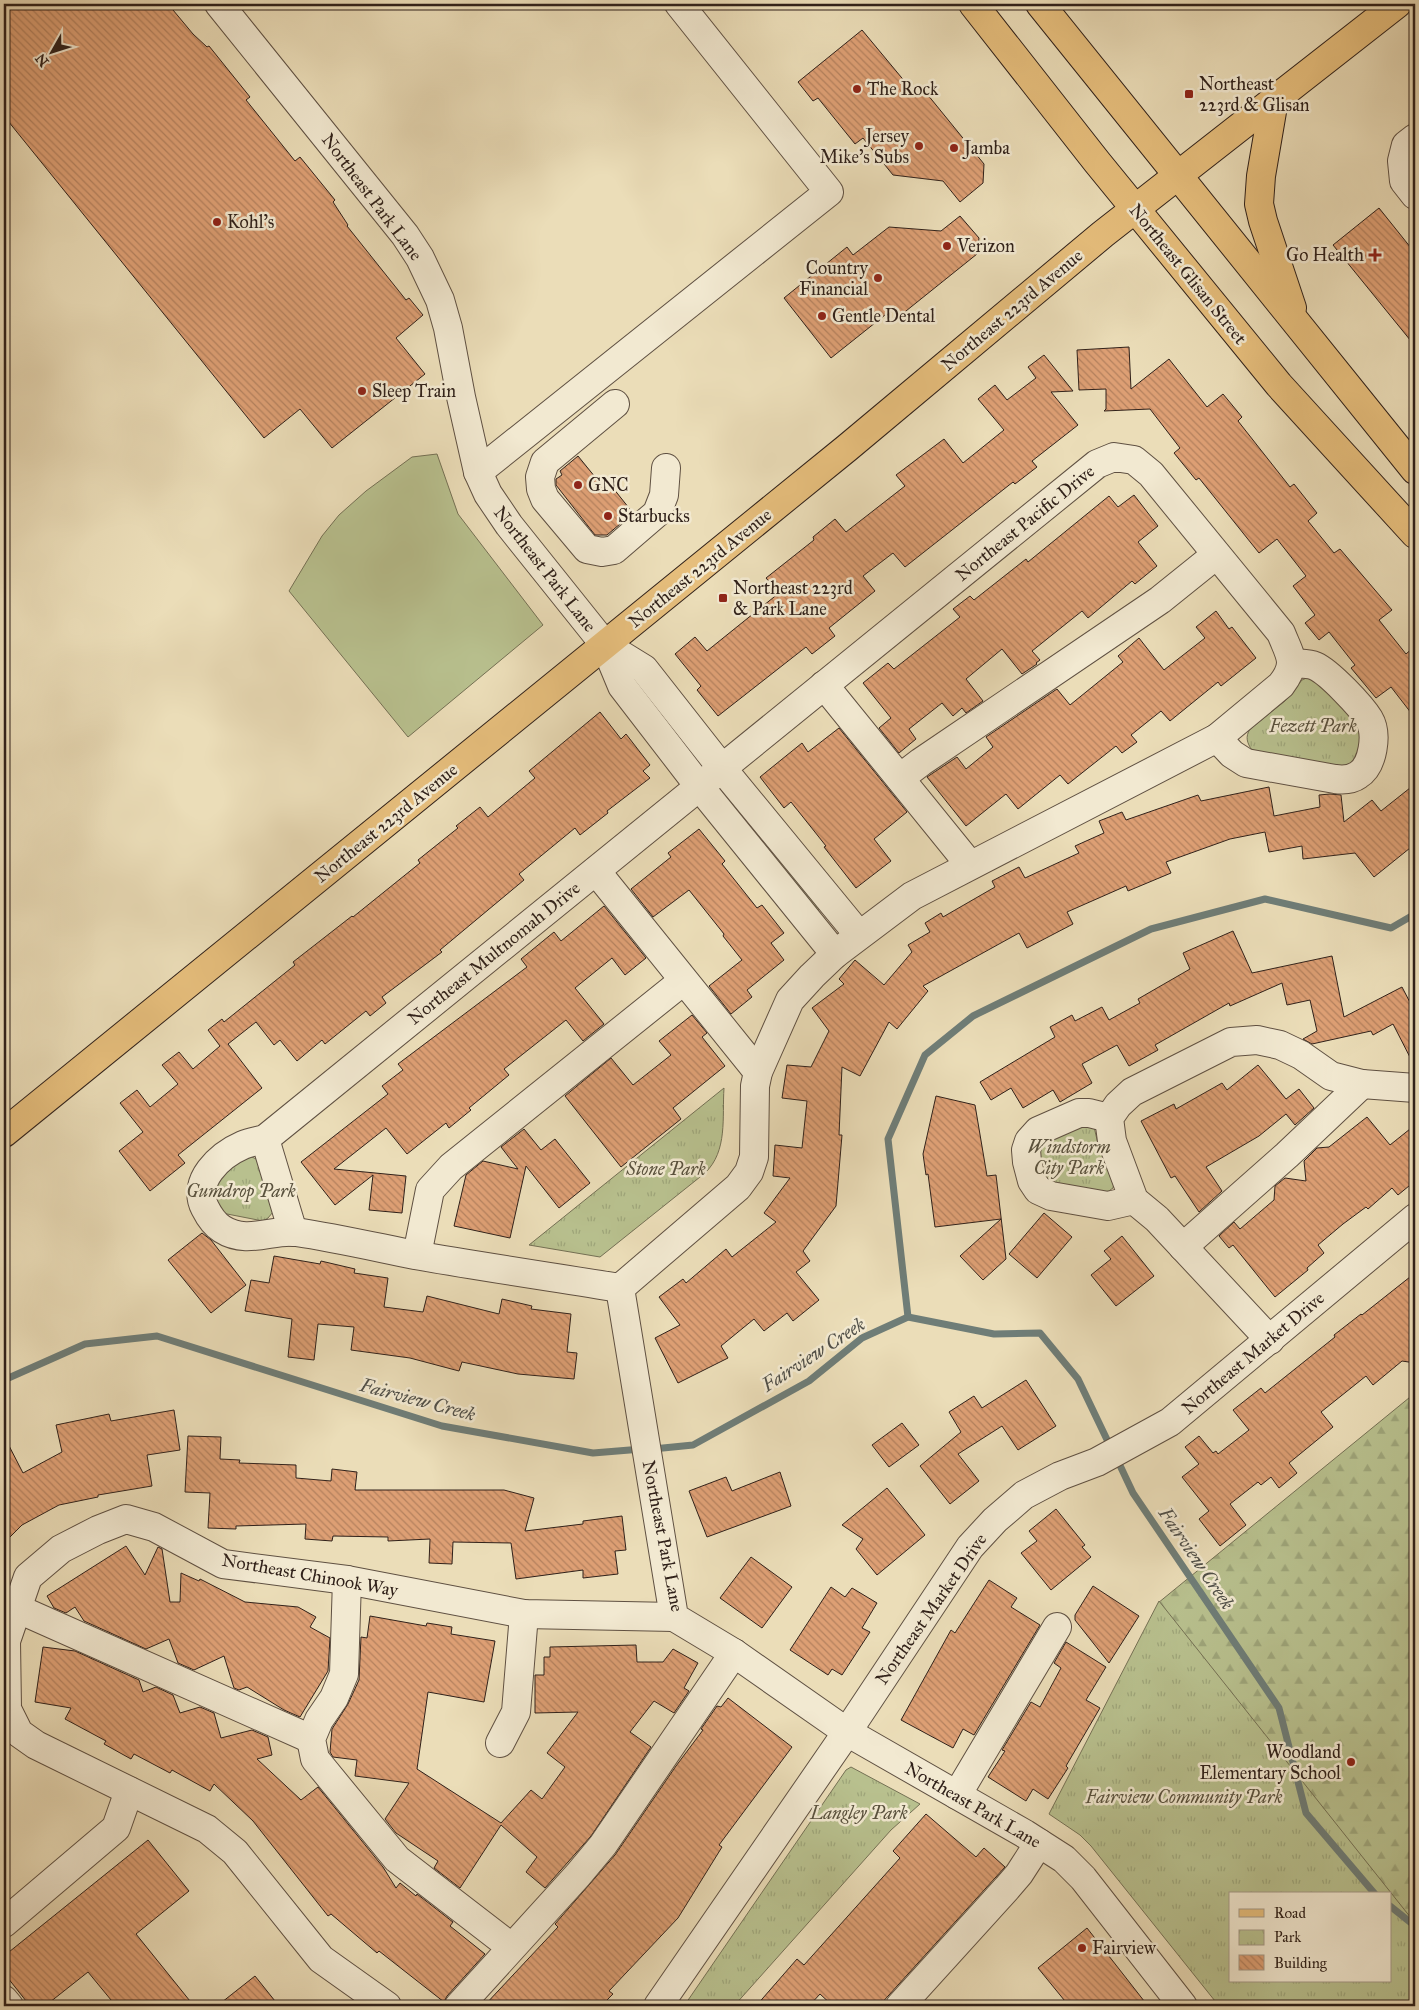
<svg xmlns="http://www.w3.org/2000/svg" width="1419" height="2010" font-family="'IM FELL Great Primer',serif">
<style>
.green{fill:#b8c08e;stroke:#747054}
.forest{fill:url(#forest-firs);stroke:#747054}
.park{fill:url(#park-tufts);stroke:#747054;fill-rule:evenodd}
.lines{fill:none;stroke-linecap:round;stroke-linejoin:round}
.stream{stroke:#6f7d77;stroke-width:7}
.building{fill:url(#building-back-hatch);stroke:#30211a}
.minor-casing{stroke:#5f5042;stroke-width:30}
.major-casing{stroke:#30211a;stroke-width:30}
.minor{stroke:#f2e9d1;stroke-width:28}
.major{stroke:#e6be7c;stroke-width:28}
.poi-dot{fill:#8f2418;stroke:#f2e9d1;stroke-width:2}
.labels{text-anchor:middle;stroke-width:5;stroke-linejoin:round;paint-order:stroke}
.poi-label{font-size:18px;fill:#30211a;stroke:#f2e9d1;text-anchor:start}
.street-label{font-size:18px;fill:#30211a;stroke:#f2e9d1}
.park-label{font-size:18px;font-style:italic;fill:#59513d;stroke:#f2e9d1}
.water-label{font-size:19px;font-style:italic;fill:#504f48;stroke:#f2e9d1}
</style>
<defs>
<pattern id="forest-firs" width="22" height="20" patternUnits="userSpaceOnUse" patternTransform="scale(1.25)"><rect width="22" height="20" fill="#b8c08e"/><path d="M5 1l3.5 6h-7zM16 11l3.5 6h-7z" fill="#9ea57a"/></pattern>
<pattern id="park-tufts" width="24" height="20" patternUnits="userSpaceOnUse" patternTransform="scale(1.25)"><rect width="24" height="20" fill="#b8c08e"/><path d="M3 7l-1-3M5 7V3M7 7l1-3M15 17l-1-3M17 17v-4M19 17l1-3" fill="none" stroke="#9ea57a"/></pattern>
<pattern id="building-back-hatch" width="6" height="6" patternUnits="userSpaceOnUse" patternTransform="scale(1.25)"><rect width="6" height="6" fill="#dd9f74"/><path d="M-1 5l2 2M0 0l6 6M5-1l2 2" fill="none" stroke="#b4815e"/></pattern>
</defs>
<rect width="100%" height="100%" fill="#ebddb8"/>
<filter id="stains"><feTurbulence type="fractalNoise" baseFrequency=".004" numOctaves="4"/><feColorMatrix values="0 0 0 0 .2 0 0 0 0 .09 0 0 0 0 .02 0 0 0 .5 -.17"/></filter>
<radialGradient id="worn" r=".72"><stop offset=".6" stop-color="#630" stop-opacity="0"/><stop offset="1" stop-color="#630" stop-opacity=".3"/></radialGradient>
<polygon class="green" points="437,454 458,514 543,625 408,737 289,591 322,536 339,515 366,491 412,457"/>
<polygon class="forest" points="1415,1393 1415,1924 1158,1603"/>
<g class="park">
<path d="M1311,676L1364,727L1358,758L1347,769L1252,750C1247,743 1245,737 1250,729L1285,701L1302,680Z"/>
<polygon points="726,794 821,909 815,911 724,796"/>
<path d="M724,1088C722,1117 728,1151 705,1173L600,1257L529,1245Z"/>
<polygon points="1070,1122 1094,1127 1099,1148 1114,1183 1113,1188 1106,1193 1049,1185 1040,1178 1039,1139"/>
<polygon points="248,1155 258,1160 273,1212 268,1218 263,1221 222,1213 219,1210 212,1183"/>
<path d="M1159,1601L1415,1923V2006H1219L1091,1846L1080,1835L1049,1814ZM1230,1894H1390V1981H1230Z"/>
<polygon points="851,1767 920,1804 891,1830 734,2006 684,2006 846,1770"/>
</g>
<g class="lines">
<g class="stream">
<polyline points="908,1317 888,1139 925,1055 973,1016 1151,929 1265,899 1391,928 1415,914"/>
<polyline points="4,1380 85,1344 157,1336 442,1426 593,1453 642,1449"/>
<polyline points="653,1449 693,1445 809,1381 862,1338 908,1317 994,1334 1040,1333 1078,1379 1111,1448"/>
<polyline points="1116,1457 1133,1493 1279,1708 1306,1813 1375,1894"/>
<polyline points="1390,1906 1415,1926"/>
</g>
</g>
<g class="building">
<polygon points="4,4 168,4 193,34 207,47 209,46 250,97 246,100 295,161 300,157 335,200 333,202 348,225 347,226 406,300 409,298 423,315 396,338 425,374 332,448 300,409 264,438 4,116"/>
<polygon points="862,30 916,95 923,89 984,164 983,183 960,202 943,181 893,175 863,138 855,144 818,98 813,101 798,82"/>
<polygon points="1379,208 1415,253 1415,346 1333,245"/>
<polygon points="960,216 979,238 977,254 901,315 895,307 831,358 784,298 847,247 853,255 889,227 941,231"/>
<polygon points="1129,347 1131,389 1169,359 1207,407 1223,394 1242,417 1238,421 1290,487 1294,484 1317,513 1308,521 1334,553 1340,549 1392,610 1379,620 1406,654 1415,646 1415,718 1391,687 1376,698 1351,668 1355,665 1329,632 1319,640 1305,623 1315,615 1293,586 1306,576 1277,539 1259,553 1199,478 1196,480 1174,453 1180,448 1150,409 1104,411 1106,409 1106,389 1079,390 1077,350"/>
<polygon points="1044,355 1073,391 1051,392 1078,425 1032,461 1037,467 1015,484 1013,482 905,567 893,553 863,576 875,591 829,628 835,636 812,654 806,647 718,716 697,690 701,686 675,654 695,637 707,651 779,593 766,578 814,540 813,537 835,519 846,532 905,486 896,475 944,439 963,463 1004,430 978,399 995,385 1007,400 1036,378 1028,367"/>
<polygon points="578,456 604,488 609,483 633,513 607,535 595,535 556,485 556,479 562,475 560,471"/>
<polygon points="1134,495 1158,526 1138,542 1157,566 1135,584 1132,581 1088,618 1082,611 1032,651 1040,660 1036,663 1037,664 1022,674 1002,649 966,679 983,701 966,713 962,708 953,716 942,703 909,729 916,739 899,753 879,728 891,718 863,683 888,663 894,669 960,617 953,609 970,596 974,600 1026,559 1028,562 1109,496 1118,507"/>
<polygon points="1216,611 1229,629 1232,627 1256,658 1221,686 1218,682 1170,721 1161,711 1131,735 1137,742 1122,753 1116,746 1068,784 1060,775 1018,809 1006,794 966,826 927,777 957,757 966,769 993,747 986,737 1057,689 1070,705 1123,662 1118,656 1139,638 1164,670 1205,638 1196,627"/>
<polygon points="600,712 621,739 626,734 650,765 643,771 650,778 607,811 608,813 580,835 575,828 519,874 524,880 440,950 442,952 382,997 386,1003 370,1016 366,1011 325,1044 322,1040 297,1061 280,1040 274,1045 256,1022 228,1044 262,1088 178,1155 185,1163 150,1191 119,1151 143,1132 120,1103 137,1090 150,1107 178,1084 162,1065 179,1052 193,1069 220,1046 208,1030 222,1019 224,1022 295,965 293,962 352,916 353,917 420,863 418,860 458,828 456,826 480,807 488,817 535,778 529,771"/>
<polygon points="839,728 907,812 874,839 891,861 856,888 824,847 826,846 791,802 784,808 760,777 802,743 808,752"/>
<polygon points="1415,784 1415,844 1374,877 1355,853 1303,859 1302,846 1269,852 1265,832 1230,839 1166,862 1171,873 1128,891 1126,886 1067,912 1073,924 1027,948 1019,933 923,986 928,991 897,1029 889,1022 860,1076 842,1067 839,1135 842,1135 836,1206 803,1251 810,1261 796,1272 819,1300 793,1321 787,1313 764,1331 754,1319 721,1346 728,1358 678,1383 655,1338 680,1325 659,1297 683,1279 686,1283 726,1249 732,1257 776,1222 764,1213 790,1178 773,1176 775,1145 802,1148 807,1101 782,1098 787,1065 811,1067 829,1031 812,1008 844,984 839,979 855,960 884,985 912,952 908,945 930,932 925,923 941,913 943,917 995,887 992,881 1019,867 1025,878 1079,853 1075,846 1104,833 1099,821 1122,812 1126,820 1198,795 1201,801 1269,787 1274,816 1320,807 1319,795 1330,794 1341,795 1344,822 1372,800 1381,811"/>
<polygon points="699,829 725,861 722,864 757,908 762,905 784,933 771,943 784,960 747,990 752,997 731,1014 709,986 742,960 723,936 724,934 689,890 653,917 631,889 671,857 668,853"/>
<polygon points="604,906 646,958 625,975 612,958 575,988 604,1024 583,1041 566,1020 504,1069 509,1075 469,1108 471,1110 449,1128 446,1123 407,1154 386,1128 334,1169 406,1176 402,1213 369,1210 373,1175 335,1205 301,1162 388,1094 382,1086 403,1070 398,1064 527,967 521,959 554,932 561,941"/>
<polygon points="1233,931 1252,973 1332,956 1344,1017 1402,987 1415,1012 1415,1067 1393,1024 1373,1035 1371,1031 1312,1044 1303,1039 1317,1031 1310,1000 1287,1005 1282,983 1230,1006 1229,1003 1155,1045 1158,1050 1129,1066 1117,1045 1082,1064 1092,1083 1060,1102 1053,1090 1023,1108 1011,1088 991,1100 980,1082 1055,1037 1050,1027 1072,1015 1075,1021 1102,1007 1109,1020 1140,1003 1138,999 1190,969 1183,953"/>
<polygon points="692,1015 707,1033 702,1037 725,1066 673,1108 681,1119 621,1167 565,1096 611,1058 633,1085 671,1055 659,1041"/>
<polygon points="1258,1065 1286,1099 1299,1089 1314,1108 1295,1125 1286,1114 1259,1136 1206,1167 1222,1191 1199,1212 1175,1176 1171,1178 1141,1121 1174,1104 1176,1109 1222,1083 1227,1090"/>
<polygon points="936,1096 975,1105 987,1176 996,1175 1006,1259 983,1280 960,1256 1001,1219 935,1227 928,1174 926,1175 923,1154"/>
<polygon points="1367,1117 1390,1145 1415,1125 1415,1181 1398,1195 1392,1188 1368,1209 1366,1207 1343,1224 1318,1245 1324,1253 1307,1268 1308,1270 1275,1297 1233,1245 1229,1248 1219,1236 1234,1222 1240,1229 1274,1200 1275,1186 1285,1178 1306,1181 1304,1161 1317,1148 1329,1147"/>
<polygon points="524,1129 541,1150 555,1139 590,1183 559,1208 526,1166 510,1238 454,1226 466,1175 483,1161 518,1169 501,1147"/>
<polygon points="1044,1213 1072,1237 1037,1278 1009,1254"/>
<polygon points="202,1233 211,1240 246,1285 211,1313 168,1260"/>
<polygon points="1122,1236 1154,1276 1116,1306 1091,1275 1111,1259 1104,1251"/>
<polygon points="274,1256 320,1264 321,1261 355,1269 354,1273 388,1278 384,1307 423,1312 427,1296 499,1314 502,1299 532,1306 531,1309 571,1314 567,1352 577,1353 574,1379 518,1374 462,1362 459,1371 410,1358 351,1350 354,1327 318,1324 314,1360 288,1357 292,1319 245,1311 251,1280 269,1283"/>
<polygon points="1415,1273 1415,1363 1402,1361 1373,1385 1366,1376 1321,1412 1333,1427 1289,1463 1297,1473 1279,1488 1271,1477 1261,1485 1258,1482 1230,1504 1246,1525 1220,1546 1199,1519 1209,1511 1182,1477 1199,1464 1185,1447 1199,1436 1213,1453 1216,1451 1218,1454 1249,1430 1233,1410 1261,1388 1265,1393 1335,1337 1334,1335 1361,1314 1362,1315"/>
<polygon points="1026,1380 1056,1426 1018,1450 1002,1426 958,1454 979,1481 950,1504 920,1466 961,1432 949,1412 974,1396 982,1408"/>
<polygon points="174,1410 180,1450 147,1455 152,1486 98,1495 98,1497 59,1505 22,1525 4,1543 4,1436 23,1473 62,1452 56,1425 109,1414 111,1421"/>
<polygon points="902,1423 919,1445 889,1467 872,1445"/>
<polygon points="188,1436 221,1437 220,1459 240,1460 239,1463 296,1465 296,1478 331,1481 332,1469 357,1472 355,1490 504,1490 534,1498 525,1531 583,1524 583,1521 622,1516 626,1550 615,1551 618,1574 583,1578 583,1570 516,1579 511,1543 453,1542 452,1564 429,1563 430,1539 388,1541 388,1537 333,1536 332,1541 305,1539 306,1524 236,1526 236,1529 208,1528 210,1493 185,1492"/>
<polygon points="780,1472 791,1506 707,1537 689,1491 726,1477 732,1491"/>
<polygon points="887,1488 925,1535 877,1575 856,1549 863,1539 842,1525"/>
<polygon points="1056,1509 1085,1545 1082,1547 1091,1557 1051,1590 1021,1553 1037,1541 1029,1531"/>
<polygon points="126,1546 145,1575 158,1547 162,1549 170,1602 180,1602 181,1573 199,1581 200,1579 245,1602 298,1607 316,1617 310,1627 330,1638 328,1671 300,1717 284,1710 247,1687 239,1690 234,1688 224,1656 194,1670 178,1663 169,1639 146,1649 84,1621 75,1607 66,1613 54,1608 47,1596"/>
<polygon points="751,1557 792,1587 762,1628 720,1598"/>
<polygon points="989,1580 1017,1598 1011,1607 1040,1625 974,1735 963,1729 953,1748 901,1720 951,1630 955,1633"/>
<polygon points="1093,1586 1139,1616 1109,1663 1075,1620 1075,1615"/>
<polygon points="831,1587 845,1597 852,1588 877,1603 862,1628 870,1632 842,1675 832,1669 828,1675 790,1650"/>
<polygon points="370,1616 426,1626 427,1623 452,1627 451,1634 495,1641 484,1702 428,1692 417,1769 501,1823 531,1790 542,1799 565,1767 547,1753 578,1712 535,1713 535,1675 544,1675 544,1657 550,1657 550,1647 636,1645 637,1662 663,1662 673,1649 698,1663 684,1688 689,1691 674,1713 654,1701 630,1732 651,1747 591,1836 545,1888 526,1872 537,1857 501,1825 460,1888 434,1868 438,1861 396,1833 385,1819 409,1783 355,1776 357,1760 333,1757 330,1752 332,1729 348,1704 359,1680 361,1637 367,1638"/>
<polygon points="1066,1642 1106,1667 1086,1700 1100,1708 1066,1766 1068,1768 1048,1799 1033,1789 1026,1801 988,1777 1005,1751 1002,1750 1031,1702 1040,1707 1061,1668 1054,1663"/>
<polygon points="43,1647 75,1651 139,1680 143,1692 156,1687 173,1695 180,1713 200,1707 214,1713 221,1738 252,1730 268,1737 272,1755 257,1759 301,1800 318,1787 383,1867 396,1888 400,1883 416,1896 417,1894 453,1922 450,1926 485,1954 447,1996 444,2002 379,1951 377,1953 331,1914 328,1916 253,1821 214,1784 210,1791 172,1770 170,1773 134,1754 131,1759 104,1744 106,1741 65,1719 71,1708 35,1702"/>
<polygon points="728,1698 792,1747 719,1845 722,1847 678,1918 609,1991 613,1994 601,2006 484,2006 558,1927 555,1924 615,1855 676,1766 703,1730 701,1729 717,1706 721,1707"/>
<polygon points="926,1814 976,1857 984,1848 1005,1867 879,2006 833,2006 820,1994 809,2006 756,2006 797,1959 804,1965 900,1858 893,1851"/>
<polygon points="148,1840 189,1891 136,1934 194,2006 116,2006 88,1972 45,2006 30,2006 4,1973 4,1956"/>
<polygon points="1087,1928 1148,2006 1069,2006 1038,1968"/>
<polygon points="255,1976 279,2006 217,2006"/>
</g>
<g class="lines">
<g class="minor-casing">
<g id="minor">
<polyline points="219,4 405,235 420,258 440,300 448,328 461,397 478,472 488,494 509,525 605,645 622,686 699,786 835,954"/>
<polyline points="1415,138 1406,145 1402,161 1404,181 1415,195"/>
<polyline points="615,404 545,462 540,477 541,489 545,499 587,549 602,552 614,550 657,513 664,495 666,468"/>
<path d="M1114,457L1134,460L1151,474L1281,633C1290,656 1298,663 1281,685L1217,738L912,896L835,954L812,976L790,1000L758,1072L755,1086L754,1157L749,1172L738,1187L620,1288C552,1277 483,1267 415,1255C375,1247 336,1238 296,1232C272,1229 247,1245 222,1229C214,1224 209,1216 205,1208C191,1181 220,1155 243,1145C250,1142 258,1141 265,1139L1097,464Z"/>
<polyline points="478,472 829,192 679,4"/>
<polyline points="605,645 644,669 721,767 859,935"/>
<polyline points="824,685 970,865"/>
<path d="M1217,738L1232,754L1246,763L1335,779C1343,780 1351,780 1358,775C1373,766 1378,734 1369,719C1361,706 1329,672 1315,666C1308,663 1299,664 1292,663"/>
<polyline points="900,778 921,762 1160,600 1216,555"/>
<polyline points="596,871 758,1072"/>
<polyline points="1109,1118 1089,1113 1079,1113 1038,1131 1029,1141 1026,1150 1027,1162 1032,1181 1038,1190 1051,1196 1108,1206 1134,1200"/>
<polyline points="265,1139 293,1232"/>
<polyline points="1183,1247 1287,1155 1362,1084"/>
<polyline points="417,1255 430,1190 451,1167 683,981"/>
<polyline points="620,1288 674,1617 734,1653 847,1732 1025,1834 1064,1859 1083,1878 1183,2006"/>
<polyline points="1270,1340 1157,1219 1134,1200 1112,1141 1109,1118 1118,1105 1132,1092 1231,1042 1257,1040 1280,1045 1301,1055 1331,1076 1362,1084 1415,1088"/>
<polyline points="347,1580 344,1674 334,1698 319,1720 311,1739 315,1759 397,1859 511,1947"/>
<polyline points="16,1608 311,1739"/>
<polyline points="500,1743 516,1712 524,1614"/>
<polyline points="957,1795 1057,1627"/>
<polyline points="4,1923 116,1828 129,1791"/>
<polyline points="4,2000 9,2006"/>
<polyline points="387,2006 321,1959 235,1852 207,1829 36,1745 19,1733 7,1709 6,1641 28,1577 61,1549 98,1530 126,1519 154,1527 223,1564 347,1580 524,1614 674,1617"/>
<polyline points="459,2006 578,1875 603,1845 734,1653"/>
<polyline points="658,2006 847,1732 970,1547 995,1520 1024,1495 1060,1476 1097,1462 1170,1422 1415,1218"/>
<polyline points="900,2006 1007,1888 1019,1874 1039,1843"/>
</g>
</g>
<g class="major-casing">
<g id="major">
<polyline points="973,4 1097,162 1279,385 1415,534"/>
<polyline points="1040,4 1415,470"/>
<polyline points="1274,100 1261,176 1259,204 1263,221 1292,308"/>
<polyline points="4,1133 847,448 1103,234 1397,4"/>
</g>
</g>
<use href="#minor" class="minor"/>
<use href="#major" class="major"/>
</g>
<g class="poi-dot">
<circle cx="857" cy="89" r="5"/>
<rect x="1184" y="89" width="10" height="10" rx="2.5"/>
<circle cx="919" cy="146" r="5"/>
<circle cx="954" cy="148" r="5"/>
<circle cx="217" cy="222" r="5"/>
<circle cx="947" cy="246" r="5"/>
<path d="M1372.5 247.5h5v5h5v5h-5v5h-5v-5h-5v-5h5z"/>
<circle cx="878" cy="278" r="5"/>
<circle cx="822" cy="316" r="5"/>
<circle cx="362" cy="391" r="5"/>
<circle cx="578" cy="485" r="5"/>
<circle cx="608" cy="516" r="5"/>
<rect x="718" y="593" width="10" height="10" rx="2.5"/>
<circle cx="1351" cy="1762" r="5"/>
<circle cx="1082" cy="1948" r="5"/>
</g>
<g class="labels">
<g class="poi-label">
<text x="1199" y="90">Northeast<tspan x="1199" dy="21">223rd &amp; Glisan</tspan></text>
<text x="867" y="95">The Rock</text>
<text x="909" y="142" text-anchor="end">Jersey<tspan x="909" dy="21">Mike's Subs</tspan></text>
<text x="964" y="154">Jamba</text>
<text x="227" y="228">Kohl's</text>
<text x="957" y="252">Verizon</text>
<text x="1364" y="261" text-anchor="end">Go Health</text>
<text x="868" y="274" text-anchor="end">Country<tspan x="868" dy="21">Financial</tspan></text>
<text x="832" y="322">Gentle Dental</text>
<text x="372" y="397">Sleep Train</text>
<text x="588" y="491">GNC</text>
<text x="618" y="522">Starbucks</text>
<text x="733" y="594">Northeast 223rd<tspan x="733" dy="21">&amp; Park Lane</tspan></text>
<text x="1341" y="1758" text-anchor="end">Woodland<tspan x="1341" dy="21">Elementary School</tspan></text>
<text x="1092" y="1954">Fairview</text>
</g>
<g class="street-label">
<text transform="translate(372 197) rotate(53)" y="6">Northeast Park Lane</text>
<text transform="translate(1188 274) rotate(51)" y="6">Northeast Glisan Street</text>
<text transform="translate(1012 310) rotate(-40)" y="6">Northeast 223rd Avenue</text>
<text transform="translate(1025 523) rotate(-39)" y="6">Northeast Pacific Drive</text>
<text transform="translate(700 568) rotate(-39)" y="6">Northeast 223rd Avenue</text>
<text transform="translate(545 569) rotate(52)" y="6">Northeast Park Lane</text>
<text transform="translate(386 823) rotate(-39)" y="6">Northeast 223rd Avenue</text>
<text transform="translate(494 953) rotate(-39)" y="6">Northeast Multnomah Drive</text>
<text transform="translate(1253 1353) rotate(-40)" y="6">Northeast Market Drive</text>
<text transform="translate(663 1536) rotate(79)" y="6">Northeast Park Lane</text>
<text transform="translate(310 1575) rotate(10)" y="6">Northeast Chinook Way</text>
<text transform="translate(931 1609) rotate(-55)" y="6">Northeast Market Drive</text>
<text transform="translate(973 1805) rotate(30)" y="6">Northeast Park Lane</text>
</g>
<g class="park-label">
<text x="1313" y="732">Fezett Park</text>
<text x="1069" y="1153">Windstorm<tspan x="1069" dy="21">City Park</tspan></text>
<text x="666" y="1175">Stone Park</text>
<text x="241" y="1197">Gumdrop Park</text>
<text x="1184" y="1803">Fairview Community Park</text>
<text x="859" y="1819">Langley Park</text>
</g>
<g class="water-label">
<text transform="translate(813 1354) rotate(-33)" y="7">Fairview Creek</text>
<text transform="translate(418 1399) rotate(15)" y="7">Fairview Creek</text>
<text transform="translate(1197 1558) rotate(56)" y="7">Fairview Creek</text>
</g>
</g>
<rect width="1419" height="2010" fill="none" stroke="#ebddb8" stroke-width="20"/>
<rect x="5" y="5" width="1409" height="2000" fill="none" stroke="#30211a" stroke-width="2.5"/>
<rect x="10" y="10" width="1399" height="1990" fill="none" stroke="#30211a"/>
<rect x="1229" y="1892" width="162" height="90" fill="#f2e9d1" stroke="#a49988"/>
<rect x="1239" y="1909" width="25" height="8" fill="#e6be7c" stroke="#a49988"/>
<text x="1274" y="1918" font-size="15" fill="#30211a">Road</text>
<rect x="1239" y="1930" width="25" height="15" fill="url(#park-tufts)" stroke="#a49988"/>
<text x="1274" y="1942" font-size="15" fill="#30211a">Park</text>
<rect x="1239" y="1955" width="25" height="15" fill="url(#building-back-hatch)" stroke="#a49988"/>
<text x="1274" y="1968" font-size="15" fill="#30211a">Building</text>
<g transform="translate(52 52) rotate(231)" stroke="#f2e9d1" stroke-width="4" paint-order="stroke">
<path d="M0-4L9 19L0 12L-9 19Z" fill="#30211a"/>
<text y="-8" font-size="14" font-weight="bold" text-anchor="middle" fill="#30211a">N</text>
</g>
<rect width="100%" height="100%" filter="url(#stains)"/>
<rect width="100%" height="100%" fill="url(#worn)"/>
</svg>
